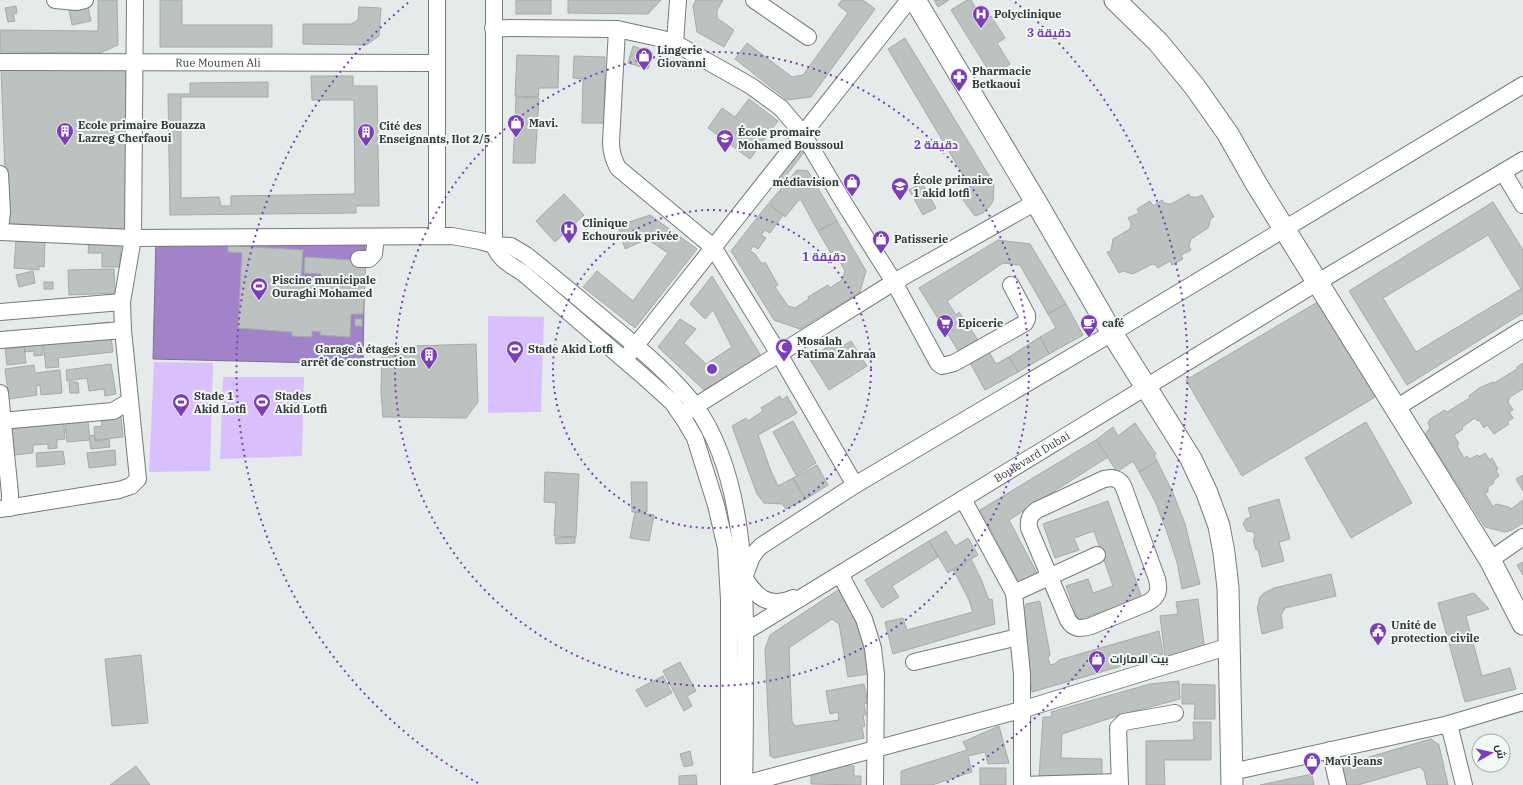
<svg xmlns="http://www.w3.org/2000/svg" width="1523" height="785" font-family="'IBM Plex Serif',Cairo,serif">
<style>
.green{fill:#dabffd}
.water{fill:#a283ca;stroke:#816c9e}
.building{fill:#bbc2c0;stroke:#a4aba9;fill-rule:evenodd}
.lines{fill:none;stroke-linecap:round;stroke-linejoin:round}
.minor-casing{stroke:#757b79;stroke-width:18}
.major-casing{stroke:#757b79;stroke-width:23}
.minor{stroke:#fff;stroke-width:16}
.major{stroke:#fff;stroke-width:21}
.ring{fill:none;stroke:#7b3eb4;stroke-width:2;stroke-dasharray:2 4}
.labels{text-anchor:middle;stroke-width:4;stroke-linejoin:round;paint-order:stroke}
.poi-label{font-size:11px;font-weight:bold;fill:#353838;stroke:#f1f9f7;text-anchor:start}
.street-label{font-size:11px;fill:#353838;stroke:#f1f9f7}
.centre{fill:#7b3eb4;stroke:#f1f9f7;stroke-width:2}
.ring-label{font-size:12px;text-anchor:middle;font-weight:bold;fill:#7b3eb4;stroke:#f1f9f7;stroke-width:4;stroke-linejoin:round;paint-order:stroke}
</style>
<rect width="100%" height="100%" fill="#e4ebea"/>
<g class="green">
<polygon points="488,316 544,317 541,412 488,413"/>
<polygon points="154,362 213,363 210,471 149,472"/>
<polygon points="223,377 304,377 302,456 220,459"/>
</g>
<polygon class="water" points="156,239 365,244 363,364 153,359"/>
<g class="building">
<polygon points="98,0 117,0 118,45 100,53 0,52 0,30 98,31"/>
<polygon points="160,0 182,0 182,25 272,25 272,47 160,47"/>
<rect x="516" y="0" width="35" height="14"/>
<polygon points="568,0 661,0 648,14 568,13"/>
<polygon points="696,0 723,0 717,10 717,18 734,30 724,47 697,32 693,6"/>
<polygon points="842,0 863,0 875,9 811,97 787,100 735,59 747,43 792,77 803,75 848,13 838,5"/>
<polygon points="934,0 949,0 938,7"/>
<polygon points="967,0 971,0 983,21 991,16 1005,38 997,43 1010,64 992,76 951,10"/>
<polygon points="16,6 17,13 13,14 15,21 8,22 5,8"/>
<polygon points="88,6 91,21 72,25 69,10"/>
<polygon points="359,7 381,8 379,36 366,45 303,44 303,24 351,24 358,20"/>
<polygon points="905,38 994,184 993,201 990,206 983,213 975,216 963,200 969,197 971,191 969,185 888,49"/>
<polygon points="633,46 653,53 648,69 628,63"/>
<polygon points="517,55 559,56 558,88 539,88 538,97 515,96"/>
<polygon points="574,56 605,57 604,123 582,123 583,79 573,78"/>
<polygon points="1,69 127,69 126,232 7,223"/>
<polygon points="311,76 353,76 353,86 377,86 379,206 356,206 356,213 170,215 168,94 190,94 190,83 268,82 268,97 181,97 181,198 219,197 221,206 231,206 231,196 355,194 354,100 312,100"/>
<polygon points="516,97 539,98 535,163 513,163"/>
<polygon points="749,99 778,121 750,159 708,128 722,108 735,117"/>
<polygon points="792,134 808,147 782,181 766,169"/>
<polygon points="797,170 808,171 837,221 818,231 801,200 799,200 785,217 769,203"/>
<polygon points="922,183 936,208 923,215 909,190"/>
<polygon points="564,194 584,215 555,242 536,221"/>
<polygon points="1189,194 1190,197 1198,197 1202,195 1214,217 1211,218 1208,228 1191,239 1189,246 1191,250 1181,255 1183,259 1172,265 1170,261 1158,268 1156,265 1152,264 1133,274 1123,271 1119,273 1107,252 1111,251 1113,239 1130,229 1131,223 1128,218 1139,213 1137,209 1150,201 1153,206 1162,200 1164,203 1171,204"/>
<path d="M1493,202L1523,250V313L1407,385L1349,291ZM1488,235L1521,289L1416,352L1383,298Z"/>
<polygon points="768,204 783,215 770,233 765,230 761,235 766,238 758,249 753,246 750,251 755,254 762,264 765,262 778,285 775,287 788,306 795,308 809,299 808,297 828,285 830,288 842,280 845,271 834,251 831,253 818,231 837,221 866,271 860,292 800,329 774,320 731,251"/>
<polygon points="650,215 697,249 635,328 583,287 597,271 633,301 668,253 647,239 625,249 618,226"/>
<polygon points="16,240 45,242 44,267 39,266 39,270 14,268"/>
<polygon points="998,240 1030,244 1066,304 1048,314 1020,265 1003,263 947,301 956,315 959,312 978,340 959,352 919,288"/>
<polygon points="89,242 121,243 120,267 102,267 102,253 88,253"/>
<polygon points="228,242 237,243 237,246 303,250 301,280 321,281 321,274 304,273 305,257 366,261 363,314 351,314 350,337 320,335 321,332 312,331 312,337 292,336 292,332 238,328 242,253 228,252"/>
<polygon points="114,269 115,293 69,295 68,270"/>
<polygon points="33,271 35,283 19,287 16,275"/>
<polygon points="712,276 761,356 704,390 658,347 680,319 696,329 684,343 706,364 732,347 713,310 705,319 690,304"/>
<rect x="44" y="282" width="9" height="7"/>
<polygon points="1321,300 1377,396 1242,476 1186,380"/>
<polygon points="1066,304 1083,335 1049,354 1040,337 1056,328 1048,314"/>
<rect x="355" y="319" width="7" height="7"/>
<polygon points="109,322 113,352 58,358 59,367 46,368 42,334 83,329 82,325"/>
<polygon points="40,329 43,355 34,356 34,351 25,352 25,346 6,348 4,333"/>
<polygon points="1040,337 1049,354 1018,372 1009,357"/>
<polygon points="851,341 867,366 829,390 809,358 834,343 838,349"/>
<polygon points="476,344 478,402 466,418 383,417 381,393 382,347"/>
<polygon points="24,347 26,363 7,365 5,349"/>
<polygon points="988,350 996,364 1009,357 1018,372 985,390 969,361"/>
<polygon points="1523,363 1523,389 1510,397 1508,402 1513,410 1509,412 1513,418 1507,422 1509,424 1494,434 1487,425 1484,428 1479,420 1477,421 1475,418 1462,427 1463,429 1454,435 1459,444 1457,446 1464,458 1467,456 1469,459 1478,455 1479,457 1485,453 1490,460 1492,458 1498,469 1496,470 1499,476 1493,481 1494,483 1488,487 1488,492 1485,493 1493,507 1496,504 1509,507 1511,509 1523,500 1523,523 1512,530 1505,532 1485,527 1425,434 1430,428 1428,423 1430,419 1445,410 1447,412 1470,398 1469,396 1479,388 1493,382 1494,383 1517,369 1517,367"/>
<polygon points="111,364 116,394 105,396 104,389 89,391 87,378 67,381 66,370"/>
<polygon points="34,365 35,373 60,370 62,393 41,395 40,385 36,386 37,395 9,399 5,369"/>
<polygon points="69,382 78,382 79,393 70,393"/>
<polygon points="780,396 782,400 787,396 797,413 758,435 771,471 778,486 793,478 806,499 786,509 782,504 764,503 757,494 732,426 746,418 748,421 763,411 761,408"/>
<polygon points="87,412 90,440 67,442 64,414"/>
<polygon points="63,415 65,439 57,440 57,448 48,449 48,444 33,445 33,453 14,455 10,418"/>
<polygon points="121,416 123,437 95,440 94,427 102,426 101,418"/>
<polygon points="793,421 816,463 796,475 773,432"/>
<polygon points="1366,422 1412,503 1351,538 1305,458"/>
<polygon points="1135,423 1156,454 1154,455 1157,461 1139,472 1133,461 1117,472 1096,440 1113,427 1118,436"/>
<polygon points="94,435 95,441 109,439 110,447 91,449 89,436"/>
<polygon points="1096,440 1108,457 1009,520 1040,579 1022,588 980,510"/>
<polygon points="115,450 116,465 89,468 87,453"/>
<polygon points="63,451 65,464 37,467 36,453"/>
<polygon points="1157,461 1173,493 1185,524 1200,584 1182,589 1177,562 1166,529 1155,501 1139,472"/>
<polygon points="817,465 828,485 806,499 793,478"/>
<polygon points="545,472 579,474 576,537 554,536 556,503 544,502"/>
<polygon points="1523,475 1523,491 1516,479"/>
<polygon points="631,482 647,482 647,512 632,512"/>
<polygon points="1279,499 1290,539 1279,542 1284,561 1262,567 1258,549 1256,550 1253,539 1255,538 1254,532 1247,531 1243,524 1246,519 1251,517 1248,508"/>
<polygon points="1108,501 1142,598 1078,620 1066,586 1088,579 1093,593 1113,586 1094,531 1074,538 1079,550 1055,558 1043,524"/>
<polygon points="635,512 654,515 649,541 630,538"/>
<polygon points="946,531 955,546 968,538 978,555 948,573 929,541"/>
<polygon points="575,537 575,543 556,544 555,538"/>
<polygon points="929,541 938,557 892,586 899,597 882,608 865,580"/>
<polygon points="971,559 981,579 989,600 992,599 995,624 893,654 885,622 903,618 907,630 973,612 969,600 953,569"/>
<polygon points="1523,562 1523,575 1517,565"/>
<polygon points="1331,574 1336,596 1285,608 1281,615 1283,628 1262,634 1257,607 1258,606 1260,597 1264,593 1274,588"/>
<polygon points="838,590 845,597 859,620 868,674 848,677 839,624 832,619 790,647 789,651 792,722 795,726 839,720 838,712 830,714 826,691 864,684 868,703 864,704 866,715 863,715 865,726 862,727 864,738 774,758 770,756 765,649 770,635"/>
<polygon points="1474,593 1489,609 1466,616 1482,676 1510,668 1516,689 1465,702 1438,603"/>
<polygon points="1198,599 1205,651 1165,656 1160,616 1178,614 1176,602"/>
<polygon points="1040,601 1050,654 1048,658 1050,665 1055,664 1059,660 1159,631 1163,654 1032,692 1021,609 1025,608 1026,604"/>
<polygon points="141,655 148,723 112,726 105,659"/>
<polygon points="680,662 696,691 687,696 692,706 684,711 663,671"/>
<polygon points="663,676 672,693 646,707 636,690"/>
<polygon points="1179,681 1180,699 1120,715 1062,734 1061,758 1102,759 1102,780 1039,778 1043,717 1052,717 1051,712 1150,684"/>
<polygon points="1182,684 1215,685 1215,719 1194,719 1195,704 1182,704"/>
<polygon points="1193,722 1211,722 1211,760 1164,760 1165,785 1146,785 1146,741 1194,740"/>
<polygon points="999,726 1009,763 988,764 985,752 968,756 972,772 932,785 901,785 901,771 967,750 963,742"/>
<polygon points="1431,739 1439,745 1448,785 1427,785 1424,771 1420,767 1358,785 1344,785 1338,766"/>
<polygon points="690,751 693,765 684,767 680,754"/>
<polygon points="136,766 150,785 110,785"/>
<polygon points="811,766 854,766 854,776 861,776 861,785 811,784"/>
<rect x="980" y="768" width="26" height="17"/>
<polygon points="1312,774 1314,785 1260,785"/>
<polygon points="696,775 697,785 679,785 679,776"/>
</g>
<g class="lines">
<g class="minor-casing">
<g id="minor">
<polyline points="55,0 77,2 85,0"/>
<path d="M494,0V245C499,260 511,265 523,273L643,376L672,402L685,421L695,438L716,505L726,548L729,600V785"/>
<polyline points="754,0 808,37"/>
<polyline points="493,28 617,29 663,39 675,43 751,86 781,108 803,134 844,203 894,282 938,363 942,366 954,363 1025,323 1027,319 1027,315 1011,285"/>
<path d="M617,29L611,142C611,152 613,159 618,168L713,247L779,354L855,485"/>
<polyline points="675,43 678,0"/>
<path id="s1" d="M0,62L436,63"/>
<polyline points="1503,172 1523,205"/>
<polyline points="0,174 2,212 0,229"/>
<path d="M0,232L133,238L452,236L480,241L494,245L511,246L526,255C555,278 583,302 612,326C641,350 673,376 696,407C745,476 746,586 745,668C745,707 745,746 744,785"/>
<polyline points="437,236 437,0"/>
<polyline points="359,259 369,259 374,254 376,237"/>
<polyline points="0,312 122,302"/>
<polyline points="0,340 123,330"/>
<polyline points="629,354 909,0"/>
<polyline points="0,393 10,494 10,508"/>
<polyline points="1396,408 1523,329"/>
<polyline points="686,412 894,282 1036,202"/>
<polyline points="0,421 113,411 130,401"/>
<path d="M1111,478C1118,479 1121,481 1124,488L1157,579C1160,591 1158,597 1147,603L1091,626C1081,629 1074,630 1068,620L1029,528C1028,519 1030,515 1037,510L1104,479Z"/>
<polyline points="963,499 1014,593 1022,674 1022,785"/>
<polyline points="0,509 119,490 131,486 138,479 123,330 122,302 133,238 135,0"/>
<polyline points="1490,560 1523,537"/>
<polyline points="840,574 864,619 873,648 876,675 875,785"/>
<path d="M743,576C756,596 767,609 793,598"/>
<polyline points="1014,593 1097,555"/>
<path d="M729,600C734,593 739,586 743,579C751,565 747,559 761,546L855,485L1112,333L1523,85"/>
<path id="s2" d="M745,632L1318,282L1523,160"/>
<polyline points="914,662 1018,637"/>
<polyline points="1449,724 1464,785"/>
<polyline points="1330,750 1338,785"/>
<polyline points="1232,772 1449,724 1523,702"/>
<polyline points="741,785 1021,710 1230,646"/>
<polyline points="1022,785 1119,782"/>
<polyline points="1120,785 1118,728 1124,722 1175,713"/>
</g>
</g>
<g class="major-casing">
<g id="major">
<polyline points="915,0 1036,202 1112,333 1191,459 1207,493 1219,526 1224,553 1228,588 1232,785"/>
<polyline points="1115,0 1158,42 1195,87 1228,134 1257,185 1490,560 1523,624"/>
</g>
</g>
<use href="#minor" class="minor"/>
<use href="#major" class="major"/>
</g>
<g class="ring">
<circle cx="712" cy="369" r="159"/>
<circle cx="712" cy="369" r="317"/>
<path d="M478 783A476 476 0 0 1 409 2M1015 2A476 476 0 0 1 946 783"/>
</g>
<defs>
<g id="hospital-pin" transform="scale(0.9)"><path d="M0 17L-7.5 6A9.5 9.5 0 1 1 7.5 6Z" fill="#7b3eb4" stroke="#f1f9f7"/><path d="M-5-5h3v3.5h4V-5h3V5h-3V1.5h-4V5h-3Z" fill="#fff"/></g>
<g id="shop-pin" transform="scale(0.9)"><path d="M0 17L-7.5 6A9.5 9.5 0 1 1 7.5 6Z" fill="#7b3eb4" stroke="#f1f9f7"/><path d="M-5-2.5h2.3a2.7 3.5 0 0 1 5.4 0H5L5.5 6h-11ZM-1.5-2.5h3a1.5 2.3 0 0 0-3 0Z" fill="#fff"/></g>
<g id="pharmacy-pin" transform="scale(0.9)"><path d="M0 17L-7.5 6A9.5 9.5 0 1 1 7.5 6Z" fill="#7b3eb4" stroke="#f1f9f7"/><path d="M-2-6h4v4h4v4h-4v4h-4v-4h-4v-4h4Z" fill="#fff"/></g>
<g id="building-pin" transform="scale(0.9)"><path d="M0 17L-7.5 6A9.5 9.5 0 1 1 7.5 6Z" fill="#7b3eb4" stroke="#f1f9f7"/><path d="M-4-6H4V6H1V3H-1V6H-4ZM-2.5-4.3h1.7v1.8h-1.7ZM.8-4.3h1.7v1.8H.8ZM-2.5-1h1.7V.8h-1.7ZM.8-1h1.7V.8H.8Z" fill="#fff"/></g>
<g id="school-pin" transform="scale(0.9)"><path d="M0 17L-7.5 6A9.5 9.5 0 1 1 7.5 6Z" fill="#7b3eb4" stroke="#f1f9f7"/><path d="M0-5L7-2L0 1L-7-2ZM-4 1L0 2.5L4 1V4Q0 6-4 4Z" fill="#fff"/></g>
<g id="stadium-pin" transform="scale(0.9)"><path d="M0 17L-7.5 6A9.5 9.5 0 1 1 7.5 6Z" fill="#7b3eb4" stroke="#f1f9f7"/><path d="M0-5a6.5 5 0 1 0 0 10a6.5 5 0 1 0 0-10ZM-3.5-1.8h7v3.6h-7Z" fill="#fff"/></g>
<g id="supermarket-pin" transform="scale(0.9)"><path d="M0 17L-7.5 6A9.5 9.5 0 1 1 7.5 6Z" fill="#7b3eb4" stroke="#f1f9f7"/><path d="M-6-5.5h2.5l.6 2H6L4.5 2H-2.5L-4.4-4H-6ZM-1.5 3.2a1.3 1.3 0 1 0 .1 0ZM3 3.2a1.3 1.3 0 1 0 .1 0Z" fill="#fff"/></g>
<g id="cafe-pin" transform="scale(0.9)"><path d="M0 17L-7.5 6A9.5 9.5 0 1 1 7.5 6Z" fill="#7b3eb4" stroke="#f1f9f7"/><path d="M-5.5-4.5H6V0H3Q3 3.5 0 3.5H-2.5Q-5.5 3.5-5.5 0ZM3-3.2v2h1.7v-2ZM-6 4.5H4V6H-6Z" fill="#fff"/></g>
<g id="mosque-pin" transform="scale(0.9)"><path d="M0 17L-7.5 6A9.5 9.5 0 1 1 7.5 6Z" fill="#7b3eb4" stroke="#f1f9f7"/><path d="M3.5-4.9A6 6 0 1 0 3.5 4.9A5 5 0 1 1 3.5-4.9Z" fill="#fff"/></g>
<g id="civic-pin" transform="scale(0.9)"><path d="M0 17L-7.5 6A9.5 9.5 0 1 1 7.5 6Z" fill="#7b3eb4" stroke="#f1f9f7"/><path d="M-.6-6.5H3V-4.5H.6V-3L4-1V1h2V6H-6V1h2V-1L-.6-3ZM-1.2 2.5V6h2.4V2.5Z" fill="#fff"/></g>
</defs>
<g fill-rule="evenodd">
<use href="#hospital-pin" x="981" y="14"/>
<use href="#shop-pin" x="644" y="56"/>
<use href="#pharmacy-pin" x="959" y="77"/>
<use href="#shop-pin" x="516" y="123"/>
<use href="#building-pin" x="65" y="131"/>
<use href="#building-pin" x="366" y="132"/>
<use href="#school-pin" x="725" y="138"/>
<use href="#shop-pin" x="852" y="182"/>
<use href="#school-pin" x="900" y="186"/>
<use href="#hospital-pin" x="569" y="229"/>
<use href="#shop-pin" x="881" y="239"/>
<use href="#stadium-pin" x="259" y="286"/>
<use href="#supermarket-pin" x="945" y="323"/>
<use href="#cafe-pin" x="1089" y="323"/>
<use href="#mosque-pin" x="784" y="347"/>
<use href="#stadium-pin" x="515" y="349"/>
<use href="#building-pin" x="429" y="355"/>
<use href="#stadium-pin" x="181" y="402"/>
<use href="#stadium-pin" x="262" y="402"/>
<use href="#civic-pin" x="1378" y="631"/>
<use href="#shop-pin" x="1097" y="659"/>
<use href="#shop-pin" x="1312" y="761"/>
</g>
<g class="labels">
<g class="poi-label">
<text x="994" y="18">Polyclinique</text>
<text x="657" y="54">Lingerie<tspan x="657" dy="13">Giovanni</tspan></text>
<text x="972" y="75">Pharmacie<tspan x="972" dy="13">Betkaoui</tspan></text>
<text x="529" y="127">Mavi.</text>
<text x="78" y="129">Ecole primaire Bouazza<tspan x="78" dy="13">Lazreg Cherfaoui</tspan></text>
<text x="379" y="130">Cité des<tspan x="379" dy="13">Enseignants, Ilot 2/5</tspan></text>
<text x="738" y="136">École promaire<tspan x="738" dy="13">Mohamed Boussoul</tspan></text>
<text x="913" y="184">École primaire<tspan x="913" dy="13">1 akid lotfi</tspan></text>
<text x="839" y="186" text-anchor="end">médiavision</text>
<text x="582" y="227">Clinique<tspan x="582" dy="13">Echourouk privée</tspan></text>
<text x="894" y="243">Patisserie</text>
<text x="272" y="284">Piscine municipale<tspan x="272" dy="13">Ouraghi Mohamed</tspan></text>
<text x="958" y="327">Epicerie</text>
<text x="1102" y="327">café</text>
<text x="797" y="345">Mosalah<tspan x="797" dy="13">Fatima Zahraa</tspan></text>
<text x="416" y="353" text-anchor="end">Garage à étages en<tspan x="416" dy="13">arrêt de construction</tspan></text>
<text x="528" y="353">Stade Akid Lotfi</text>
<text x="194" y="400">Stade 1<tspan x="194" dy="13">Akid Lotfi</tspan></text>
<text x="275" y="400">Stades<tspan x="275" dy="13">Akid Lotfi</tspan></text>
<text x="1391" y="629">Unité de<tspan x="1391" dy="13">protection civile</tspan></text>
<text x="1110" y="663">بيت الامارات</text>
<text x="1325" y="765">Mavi jeans</text>
</g>
<g class="street-label">
<text dy="4" stroke="none"><textPath href="#s1" startOffset="218">Rue Moumen Ali</textPath></text>
<text dy="4" stroke="none"><textPath href="#s2" startOffset="336">Boulevard Dubai</textPath></text>
</g>
</g>
<circle cx="712" cy="369" r="6" class="centre"/>
<g class="ring-label">
<text x="1049" y="37">3 دقيقة</text>
<text x="936" y="149">2 دقيقة</text>
<text x="824" y="261">1 دقيقة</text>
</g>
<g transform="translate(1491 753) rotate(82)"><circle r="19" fill="#f1f9f7" stroke="#a6acab"/>
<path d="M0-3L7 15L0 10L-7 15Z" fill="#7b3eb4"/>
<text y="-6" font-size="11" font-weight="bold" text-anchor="middle" fill="#353838">ش</text>
</g>
</svg>
